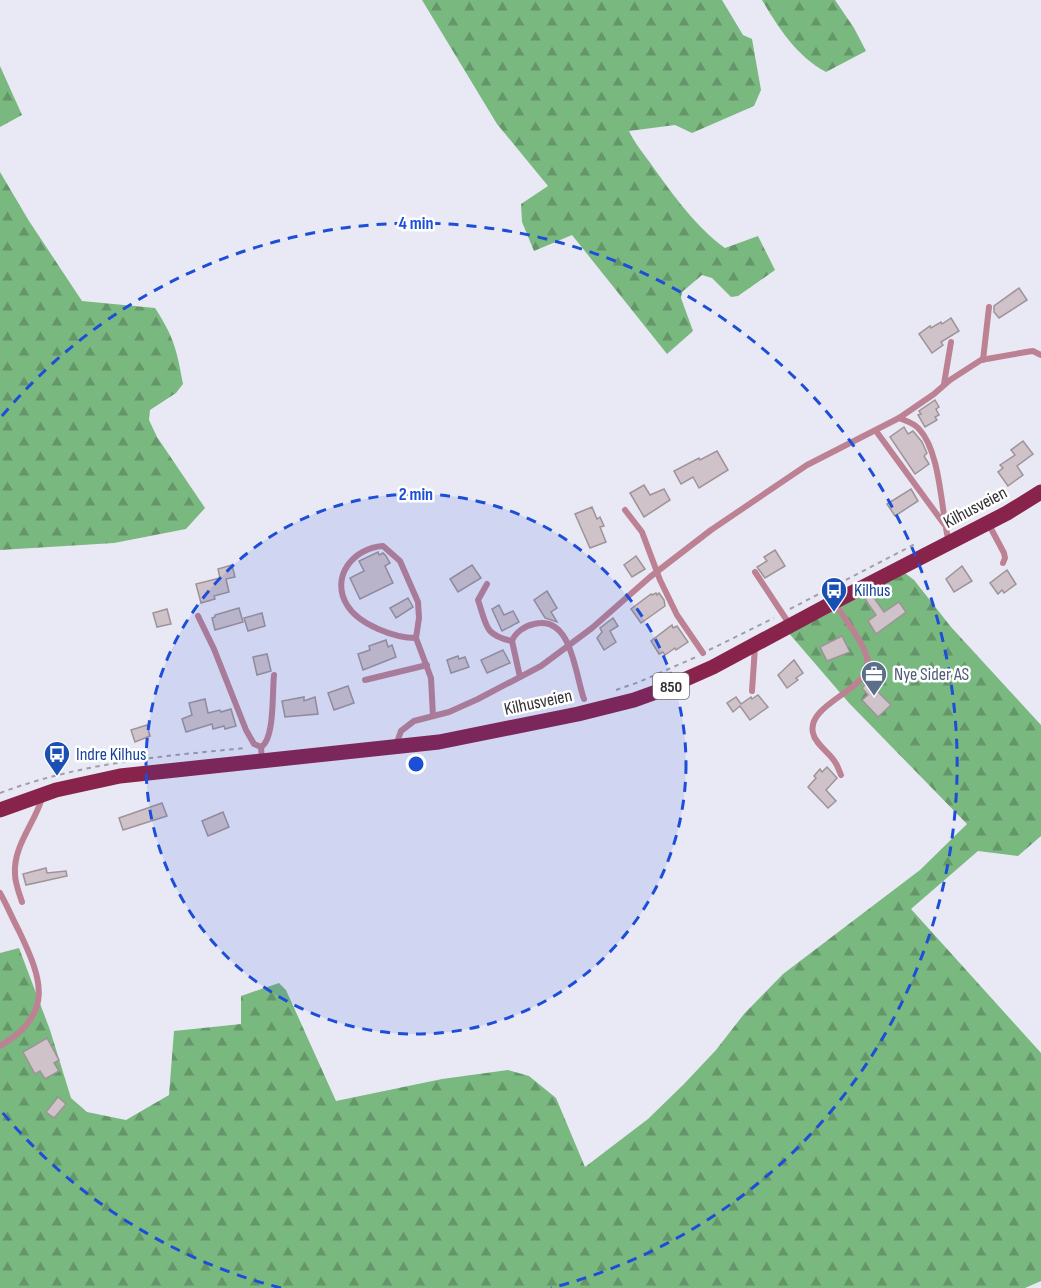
<svg xmlns="http://www.w3.org/2000/svg" width="1041" height="1288" font-family="'Sofia Sans Condensed',sans-serif">
<style>
.forest{fill:url(#forest-firs)}
.building{fill:#cfc3c9;stroke:#9e9398;stroke-width:1.5}
.lines{fill:none;stroke-linecap:round;stroke-linejoin:round}
.path{stroke:#9f9fa8;stroke-width:2;stroke-dasharray:4.5 4.5;stroke-linecap:butt}
.lane{stroke:#bc8293;stroke-width:6}
.primary{stroke:#88234c;stroke-width:15}
.ring{fill:none;stroke:#1d4ed8;stroke-width:3;stroke-dasharray:10 8}
.labels{text-anchor:middle;stroke-width:5;stroke-linejoin:round;paint-order:stroke}
.shield{fill:#fff;stroke:#707072;stroke-width:1.5}
.shield-label{font-size:16px;font-weight:bold;fill:#323236}
.street-label{font-size:18px;fill:#323236;stroke:#fff}
.transit-label{font-size:18px;fill:#164399;stroke:#fff;text-anchor:start}
.service-label{font-size:18px;fill:#4e5e75;stroke:#fff;text-anchor:start}
.centre{fill:#1d4ed8;stroke:#fff;stroke-width:3}
.ring-label{font-size:18px;text-anchor:middle;font-weight:bold;fill:#1d4ed8;stroke:#fff;stroke-width:5;stroke-linejoin:round;paint-order:stroke}
</style>
<defs>
<pattern id="forest-firs" width="22" height="20" patternUnits="userSpaceOnUse" patternTransform="scale(1.5)"><rect width="22" height="20" fill="#79b87f"/><path d="M5 1l3.5 6h-7zM16 11l3.5 6h-7z" fill="#649669"/></pattern>
</defs>
<rect width="100%" height="100%" fill="#e9e9f5"/>
<g class="forest">
<path d="M422,0H722L743,35L752,39L761,90L754,106L692,133L675,125L629,131C635,144 645,155 653,167C674,196 696,227 725,248L758,236L775,270L738,296L731,297L712,278L702,275L682,292L681,298L693,331L667,354L572,235L534,251L522,222L521,204L548,186L497,124Z"/>
<path d="M762,0H835L854,28L866,51L826,72C797,57 778,27 762,0Z"/>
<polygon points="0,66 22,115 0,127"/>
<path d="M0,172L29,221L82,301L155,308C174,337 177,351 183,384L176,393L150,410L149,420L157,437L205,508L186,529L114,543L0,550Z"/>
<polygon points="893,564 914,580 951,627 1041,725 1041,836 1018,856 978,851 911,909 1041,1053 1041,1281 1025,1288 0,1288 0,953 19,948 50,1030 71,1098 87,1112 126,1120 169,1095 174,1031 241,1024 241,996 279,983 286,990 336,1101 442,1079 508,1070 529,1076 556,1098 585,1167 648,1119 684,1084 716,1050 744,1014 783,974 920,870 967,824 849,703 787,631"/>
</g>
<g class="building">
<polygon points="1019,288 1027,300 999,318 994,312 994,306"/>
<polygon points="951,318 959,331 941,342 943,345 932,353 919,334 930,326 931,328 941,322 942,324"/>
<polygon points="935,400 939,407 936,409 939,415 935,417 937,420 925,427 918,415 921,414 919,411"/>
<polygon points="904,427 908,434 913,431 922,442 927,453 924,456 929,464 915,474 890,437"/>
<polygon points="1023,441 1033,454 1017,466 1023,475 1008,486 998,472 1003,468 1000,465 1015,455 1011,450"/>
<polygon points="717,451 728,470 699,488 693,477 681,484 674,471 699,458 700,460"/>
<polygon points="644,485 650,495 664,489 670,500 644,517 630,493"/>
<polygon points="911,489 918,501 895,516 887,504"/>
<polygon points="592,507 597,519 600,517 604,526 600,527 606,542 590,548 575,514"/>
<polygon points="775,550 785,566 765,578 757,567 767,561 764,557"/>
<polygon points="378,552 379,555 383,553 386,556 390,563 385,566 393,583 360,599 350,578 364,571 359,561"/>
<polygon points="636,556 645,569 632,577 624,565"/>
<polygon points="232,565 235,577 226,579 229,592 214,596 215,599 201,603 196,584 220,578 218,569"/>
<polygon points="472,565 481,578 458,592 450,579"/>
<polygon points="962,566 972,581 954,592 946,579"/>
<polygon points="1007,570 1016,584 1004,593 1002,590 998,594 990,583"/>
<polygon points="547,591 557,608 551,612 557,622 545,618 534,600"/>
<polygon points="656,593 657,595 659,593 664,600 665,606 641,623 631,609 651,594 652,595"/>
<polygon points="872,595 884,612 899,602 906,612 876,634 868,621 876,615 865,599"/>
<polygon points="408,598 413,607 396,618 390,608"/>
<polygon points="499,605 504,615 513,611 519,622 502,631 492,609"/>
<polygon points="239,608 243,622 215,630 212,618 215,617 215,615"/>
<polygon points="167,609 171,624 157,627 153,613"/>
<polygon points="262,613 265,626 248,631 244,618"/>
<polygon points="613,618 618,626 610,631 616,642 604,650 597,638 602,632 600,628"/>
<polygon points="672,625 673,628 677,626 688,642 676,650 675,648 665,655 663,652 659,654 651,641"/>
<polygon points="842,636 850,652 827,661 820,647"/>
<polygon points="386,640 388,647 392,645 396,657 363,670 358,654 370,650 369,646"/>
<polygon points="503,650 510,663 487,673 481,660"/>
<polygon points="267,654 271,671 257,675 253,657"/>
<polygon points="458,656 459,659 465,657 469,667 451,673 447,660"/>
<polygon points="794,660 803,673 796,678 798,680 787,688 778,675"/>
<polygon points="868,682 891,705 878,717 862,700 868,695 862,688"/>
<polygon points="348,686 354,703 334,710 328,693"/>
<polygon points="758,695 768,707 750,720 740,706 733,712 727,703 736,697 741,704 751,697 752,699"/>
<polygon points="304,697 304,701 315,697 318,714 285,717 282,701"/>
<polygon points="205,699 208,713 220,710 221,712 231,709 236,726 225,729 224,726 213,729 212,724 186,732 182,719 192,715 189,703"/>
<polygon points="147,725 150,736 135,742 131,730"/>
<polygon points="827,767 837,778 826,790 836,801 828,808 808,787 816,778 814,776 820,769 822,772"/>
<polygon points="162,803 167,816 123,830 119,818"/>
<polygon points="223,812 229,827 208,836 202,821"/>
<polygon points="46,868 47,873 66,871 67,876 26,885 23,874"/>
<polygon points="47,1038 59,1060 54,1063 59,1071 45,1079 40,1071 35,1074 23,1052"/>
<polygon points="58,1097 66,1104 54,1118 46,1112"/>
</g>
<g class="lines">
<g class="path">
<polyline points="790,609 915,544"/>
<polyline points="709,650 774,618"/>
<polyline points="616,690 639,682 696,657"/>
<path d="M0,793C80,763 162,756 246,748"/>
</g>
<g class="lane">
<polyline points="983,360 989,307"/>
<polyline points="944,384 951,342"/>
<path d="M899,418C906,421 914,423 919,429C941,452 941,512 949,543"/>
<polyline points="876,431 944,524"/>
<polyline points="625,510 642,532 660,580 677,615 703,653"/>
<polyline points="988,523 1004,553 1005,558 1003,563"/>
<polyline points="755,572 790,625"/>
<path d="M487,584L478,600C487,626 484,635 512,641L520,677"/>
<path d="M834,602C843,617 867,646 868,663C869,690 806,704 813,733C815,744 830,753 835,762C838,766 839,771 841,775"/>
<polyline points="198,616 214,649 246,730 254,744 261,747 262,760"/>
<path d="M416,638C395,638 359,625 347,605C330,577 353,548 383,546L400,561L418,602L419,618L416,638L431,678L433,716"/>
<path d="M512,641C515,633 524,626 534,624C572,614 575,675 584,699"/>
<polyline points="365,680 427,665"/>
<polyline points="752,691 755,647"/>
<polyline points="396,745 401,731 414,721 449,712 478,699 541,666 592,628 650,577 711,530 807,465 899,418 934,394 950,380 981,360 1026,352 1033,351 1041,355"/>
<path d="M261,747C275,739 272,692 274,675"/>
<path d="M0,893C7,905 12,918 19,931C42,979 55,1014 0,1046"/>
<path d="M22,902C19,893 15,883 15,874C13,846 35,823 42,798"/>
</g>
<polyline class="primary" points="0,810 56,790 120,776 439,742 578,714 634,700 659,691 713,667 834,602 1007,513 1041,492"/>
</g>
<circle cx="416" cy="764" r="270" fill="#1d4ed8" fill-opacity=".12"/>
<g class="ring">
<circle cx="416" cy="764" r="270"/>
<path d="M281 1288A541 541 0 0 1 2 1112M2 416A541 541 0 1 1 551 1288"/>
</g>
<defs>
<g id="bus-pin" transform="scale(1.35)"><path d="M0 17L-7.5 6A9.5 9.5 0 1 1 7.5 6Z" fill="#1a4fb4" stroke="#fff"/><path d="M-5-6H5V4H4V6H2V4H-2V6H-4V4H-5ZM-3.5-4V0h7V-4ZM-3.5 1.2v1.5H-2V1.2ZM2 1.2v1.5H3.5V1.2Z" fill="#fff"/></g>
<g id="office-pin" transform="scale(1.35)"><path d="M0 17L-7.5 6A9.5 9.5 0 1 1 7.5 6Z" fill="#5c6f8a" stroke="#fff"/><path d="M-6-3h4V-5.5h4V-3h4V5H-6ZM-1-4.5V-3h2v-1.5ZM-6 0V1H6V0Z" fill="#fff"/></g>
</defs>
<g fill-rule="evenodd">
<use href="#bus-pin" x="834" y="590"/>
<use href="#office-pin" x="874" y="674"/>
<use href="#bus-pin" x="57" y="754"/>
</g>
<g class="labels">
<rect class="shield" x="653" y="673" width="36" height="26" rx="4.5"/>
<g class="shield-label">
<text x="671" y="692">850</text>
</g>
<g class="street-label">
<text transform="translate(975 507) rotate(-28)" y="6">Kilhusveien</text>
<text transform="translate(538 702) rotate(-12)" y="6">Kilhusveien</text>
</g>
<g class="transit-label">
<text x="854" y="596">Kilhus</text>
<text x="76" y="760">Indre Kilhus</text>
</g>
<g class="service-label">
<text x="894" y="680">Nye Sider AS</text>
</g>
</g>
<circle cx="416" cy="764" r="9" class="centre"/>
<g class="ring-label">
<text x="416" y="229">4 min</text>
<text x="416" y="500">2 min</text>
</g>
</svg>
